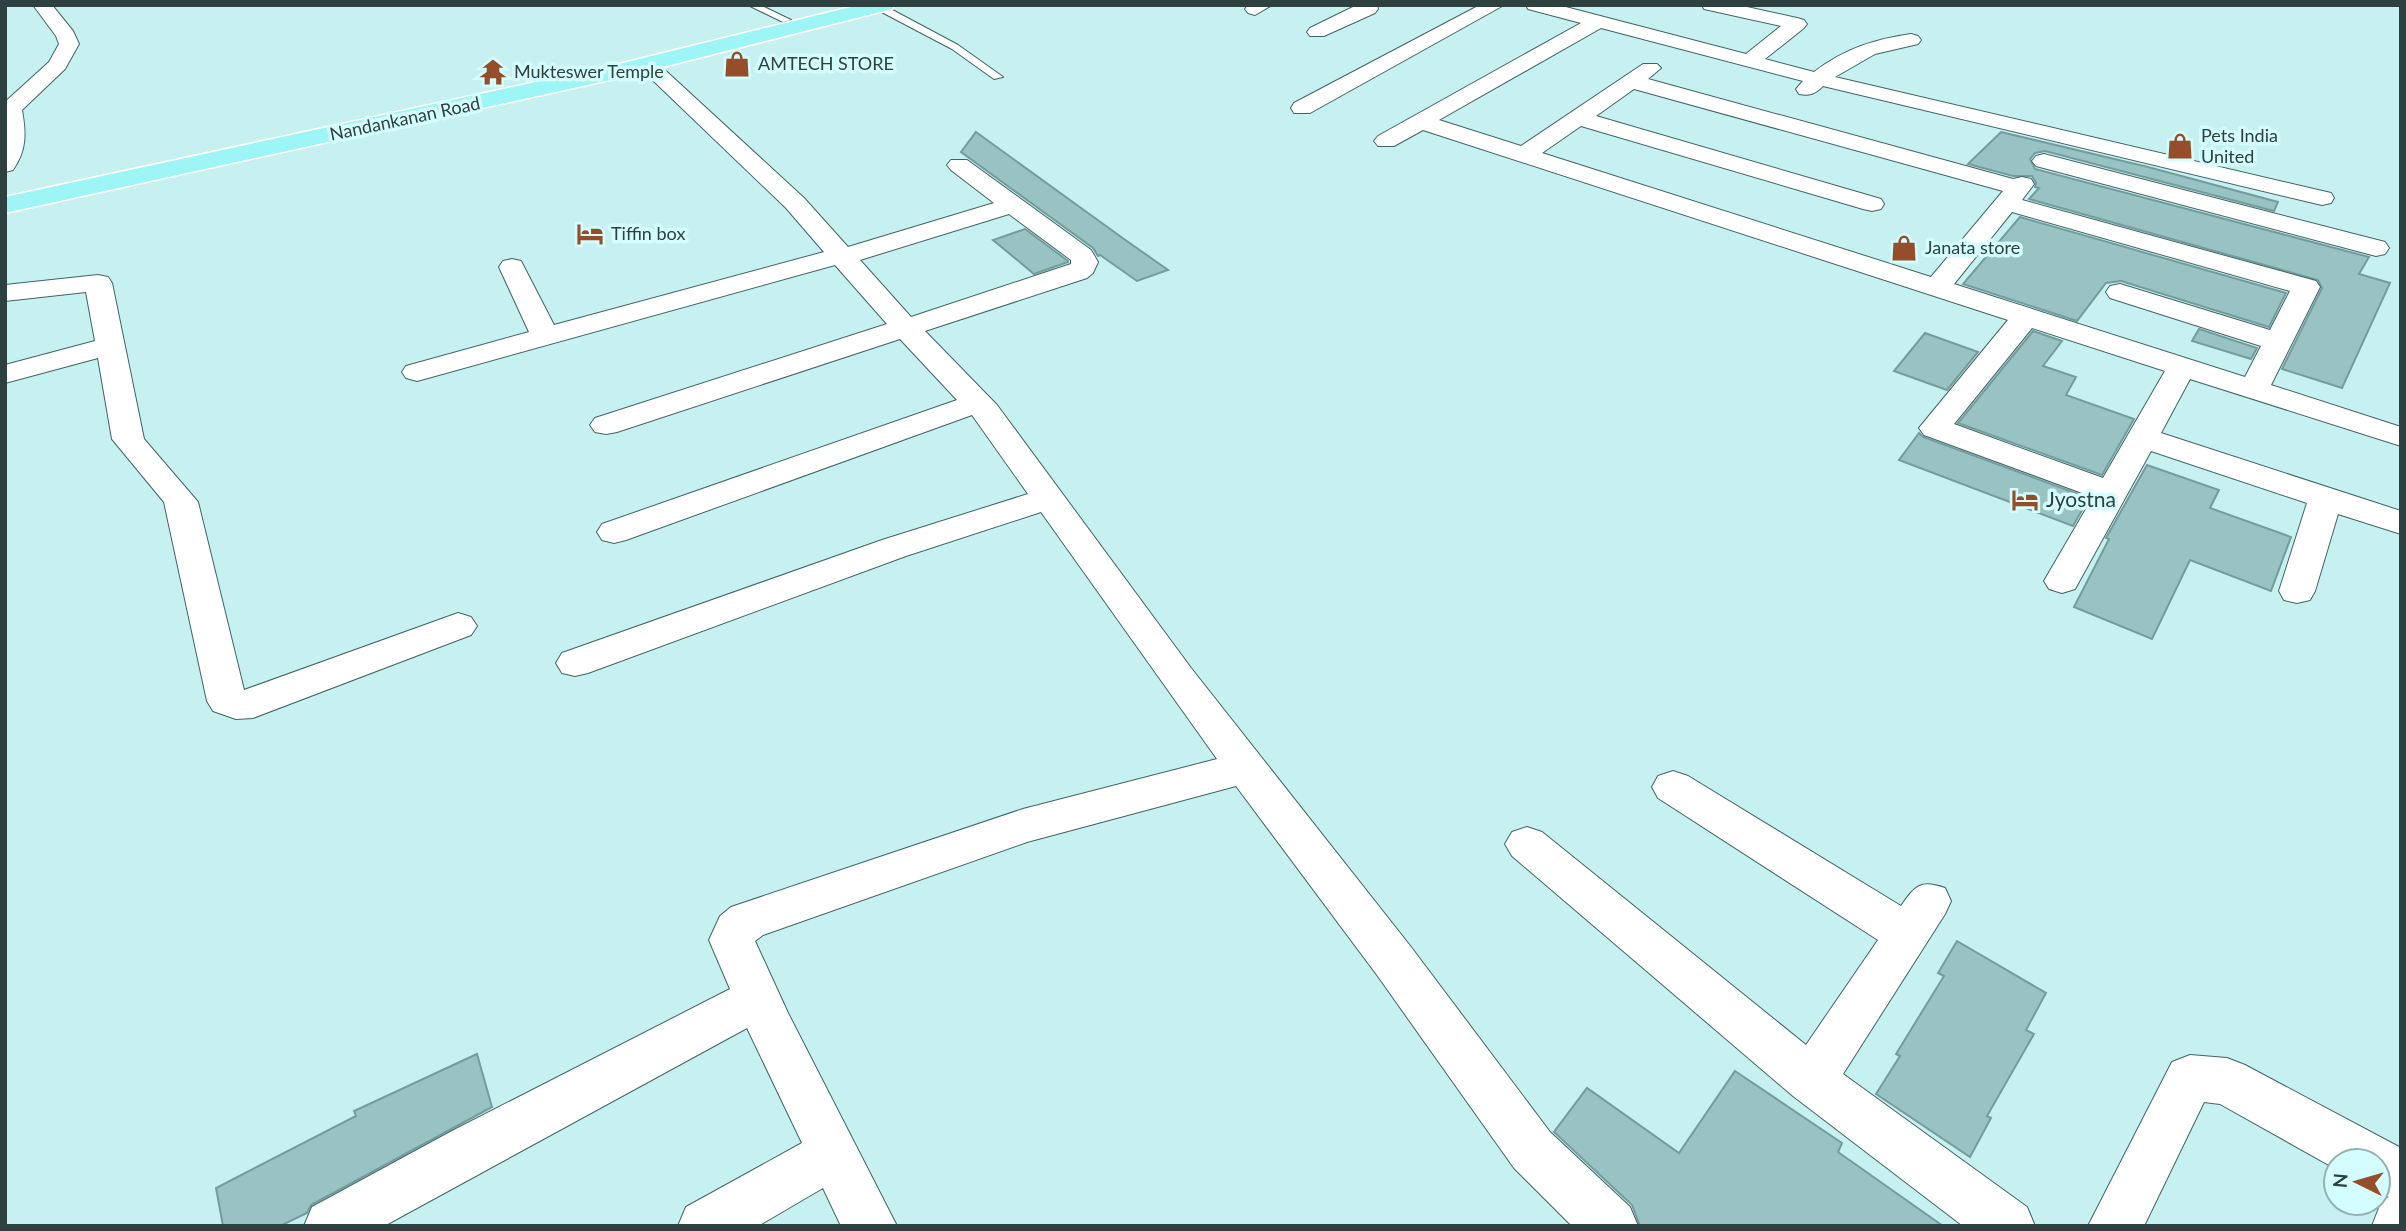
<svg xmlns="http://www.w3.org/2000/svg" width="2406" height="1231" font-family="Lato,sans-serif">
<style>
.building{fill:#99c2c2;stroke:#759c9c;stroke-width:2}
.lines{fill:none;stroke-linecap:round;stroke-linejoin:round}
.service-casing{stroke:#3f6565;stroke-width:2}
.minor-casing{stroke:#3f6565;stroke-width:2}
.primary-casing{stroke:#fff;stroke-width:3}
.service{fill:#fff;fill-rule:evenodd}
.minor{fill:#fff;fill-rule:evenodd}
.primary{fill:#9ef5f6;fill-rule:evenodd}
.labels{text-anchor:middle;stroke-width:7;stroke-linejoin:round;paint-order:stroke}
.far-poi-label{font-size:18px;fill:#2f4040;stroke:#d4fefe;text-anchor:start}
.far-street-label{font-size:18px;fill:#2f4040;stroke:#d4fefe}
.poi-label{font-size:21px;fill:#2f4040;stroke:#d4fefe;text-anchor:start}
</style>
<rect width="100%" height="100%" fill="#c7f1f1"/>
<g class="building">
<polygon points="976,132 1124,239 1168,270 1137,281 1100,255 1098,256 1093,248 961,152"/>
<polygon points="2001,132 2148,167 2278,202 2274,211 2045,151 2035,153 2030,159 2035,169 2369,257 2359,274 2390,283 2342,388 2282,369 2322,288 2318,280 2029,199 2039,188 2035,187 2036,183 2032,176 2013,176 1968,164"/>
<polygon points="2020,217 2286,293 2269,327 2121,281 2106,283 2077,321 1963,284"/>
<polygon points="1025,229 1068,261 1068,262 1034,274 993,240"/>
<polygon points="2199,329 2257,348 2251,359 2192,341"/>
<polygon points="2033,331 2062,341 2043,366 2076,377 2066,395 2134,419 2102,475 1958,423"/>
<polygon points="1925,333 1978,352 1947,390 1894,371"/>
<polygon points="1919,433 1923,437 2089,498 2073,526 1899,460"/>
<polygon points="2147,465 2219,490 2210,508 2291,537 2271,591 2190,560 2152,639 2074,607 2109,539 2106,538"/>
<polygon points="1957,941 2046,993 2026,1030 2034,1034 1987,1116 1991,1118 1970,1157 1876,1094 1900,1056 1896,1054 1944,976 1938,973"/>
<polygon points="477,1054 492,1107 311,1205 307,1213 280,1226 223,1226 216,1188 356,1116 354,1111"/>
<polygon points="1735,1071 1842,1143 1838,1152 1943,1226 1640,1226 1632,1205 1554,1132 1587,1088 1679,1153"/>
</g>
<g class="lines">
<g class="service-casing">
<g id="service">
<polygon points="748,5 760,5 791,20 783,22"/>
<polygon points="876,5 883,5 958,45 1003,77 994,79 952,49 876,9"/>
</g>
</g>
<g class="minor-casing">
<g id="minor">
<path d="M33,5H52L73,31L79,44L65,69L22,110C26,133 27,150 13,170L5,172V102L49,62L59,44L56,36Z"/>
<polygon points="1248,5 1272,5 1255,15 1248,13 1245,9"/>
<polygon points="1357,5 1377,5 1378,9 1375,13 1324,36 1310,36 1307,32 1310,28"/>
<polygon points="1480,5 1504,5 1310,113 1294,113 1291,108 1294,103"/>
<path d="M1526,5H1558L1746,54L1781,26L1704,9L1702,5H1738L1797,18L1804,20L1807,24L1804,28L1765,59L1814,72C1844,49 1875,39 1911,34L1918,36L1921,40L1918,44L1875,54L1835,77L2331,193L2334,198L2331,203L2322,205L1823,86C1815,94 1810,96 1799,94L1796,89L1803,81L1601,28L1439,120L1521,146L1643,64H1657L1661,68L1648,79L2013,179L2022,177L2031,179L2034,184L2022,200L2316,281L2320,287L2271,385L2401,427V446L2190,379L2161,433L2401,511V534L2338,514L2315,591L2310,600L2297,603L2284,600L2279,591L2307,503L2151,451L2075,589L2062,593L2049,589L2044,581L2093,497L1924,435L1919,428L2008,320L1423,130L1394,146H1378L1374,141L1378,136L1581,23L1528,9ZM1634,89L2003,191L1931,277L1542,153L1581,126L1863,209L1872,211L1881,209L1884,204L1881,199L1596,116ZM2012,212L2290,291L2270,330L2120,284L2110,286L2106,292L2110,298L2261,346L2245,377L1954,284ZM2032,328L2165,371L2103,478L1954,424Z"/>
<path d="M647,58L654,60L804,198L848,247L994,203L951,170L947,165L951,160H967L1091,250L1098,262L1093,273L1087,278L925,331L997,405L1191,668L1411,947L1550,1132L1630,1207L1638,1226H1572L1514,1168L1377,975L1236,786L1027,842L763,935L755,941L788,1013L897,1226H841L823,1188L758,1226H678L686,1207L802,1143L747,1028L384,1226H304L312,1207L452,1131L730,989L709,940L720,916L731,907L1023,809L1217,759L1041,512L906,556L588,673L575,676L562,673L556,663L562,653L882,540L1028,494L972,415L626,540L614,543L602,540L597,532L602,524L957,400L900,339L617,432L606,434L595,432L590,425L595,418L887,324L835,265L428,378L417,381L406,378L402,372L406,366L529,332L499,267L503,261L512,259L521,261L554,325L824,252L786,208L640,68L637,64L640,60ZM1009,214L1071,260V264L911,317L860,260Z"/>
<polygon points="2044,154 2385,242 2389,248 2385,254 2376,256 2036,166 2032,161 2036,156"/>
<polygon points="98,275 108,277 112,283 144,439 198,502 244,690 458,613 471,617 477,626 471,635 253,718 236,719 213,711 207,701 164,502 112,439 98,358 5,383 5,365 95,341 86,292 5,301 5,285"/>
<path d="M1673,771L1688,776L1901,906C1915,886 1920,879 1945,888L1951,901L1945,914L1843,1074L2027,1207L2035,1226H1963L1793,1096L1512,856L1505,844L1512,832L1527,827L1542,832L1806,1045L1878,940L1658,798L1652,787L1658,776Z"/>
<polygon points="2190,1055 2227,1058 2245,1065 2401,1148 2401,1226 2372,1226 2382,1200 2389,1197 2378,1192 2378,1161 2336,1161 2336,1169 2220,1104 2204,1102 2144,1226 2088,1226 2172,1062"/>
</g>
</g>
<g class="primary-casing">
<polygon id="primary" points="859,5 895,5 892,9 619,78 5,213 5,197 619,64"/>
</g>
<use href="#service" class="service"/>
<use href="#minor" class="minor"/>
<use href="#primary" class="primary"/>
</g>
<defs>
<g id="shop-bare" transform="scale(2.1)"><path d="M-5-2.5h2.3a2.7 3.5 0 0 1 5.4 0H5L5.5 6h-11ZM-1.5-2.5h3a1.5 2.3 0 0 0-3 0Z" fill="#964e2a" stroke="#d4fefe" stroke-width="2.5" paint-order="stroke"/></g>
<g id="temple-bare" transform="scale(2.1)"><path d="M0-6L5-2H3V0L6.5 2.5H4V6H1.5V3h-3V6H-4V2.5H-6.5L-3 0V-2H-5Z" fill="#964e2a" stroke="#d4fefe" stroke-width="2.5" paint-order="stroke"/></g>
<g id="hotel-bare" transform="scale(2.1)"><path d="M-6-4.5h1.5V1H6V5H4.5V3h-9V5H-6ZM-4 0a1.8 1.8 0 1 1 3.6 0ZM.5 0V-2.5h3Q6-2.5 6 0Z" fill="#964e2a" stroke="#d4fefe" stroke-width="2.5" paint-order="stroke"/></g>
</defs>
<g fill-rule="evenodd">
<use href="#shop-bare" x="737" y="64"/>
<use href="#temple-bare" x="493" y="72"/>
<use href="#shop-bare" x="2180" y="146"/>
<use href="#hotel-bare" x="590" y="234"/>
<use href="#shop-bare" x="1904" y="248"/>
<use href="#hotel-bare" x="2025" y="500"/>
</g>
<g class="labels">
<g class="far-poi-label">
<text x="758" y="70">AMTECH STORE</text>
<text x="514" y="78">Mukteswer Temple</text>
<text x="2201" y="142">Pets India<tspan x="2201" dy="21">United</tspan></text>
<text x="611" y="240">Tiffin box</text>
<text x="1925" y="254">Janata store</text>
</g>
<g class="far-street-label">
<text transform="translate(405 119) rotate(-12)" y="6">Nandankanan Road</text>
</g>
<g class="poi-label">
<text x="2046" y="507">Jyostna</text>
</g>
</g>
<rect width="2406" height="1231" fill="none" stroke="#2f4040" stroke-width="14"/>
<g transform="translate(2357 1182) rotate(275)"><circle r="33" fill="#d4fefe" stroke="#92b2b2" stroke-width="2"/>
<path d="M0-5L12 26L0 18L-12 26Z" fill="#964e2a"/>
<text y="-10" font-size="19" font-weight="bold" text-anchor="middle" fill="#2f4040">N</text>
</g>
</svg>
